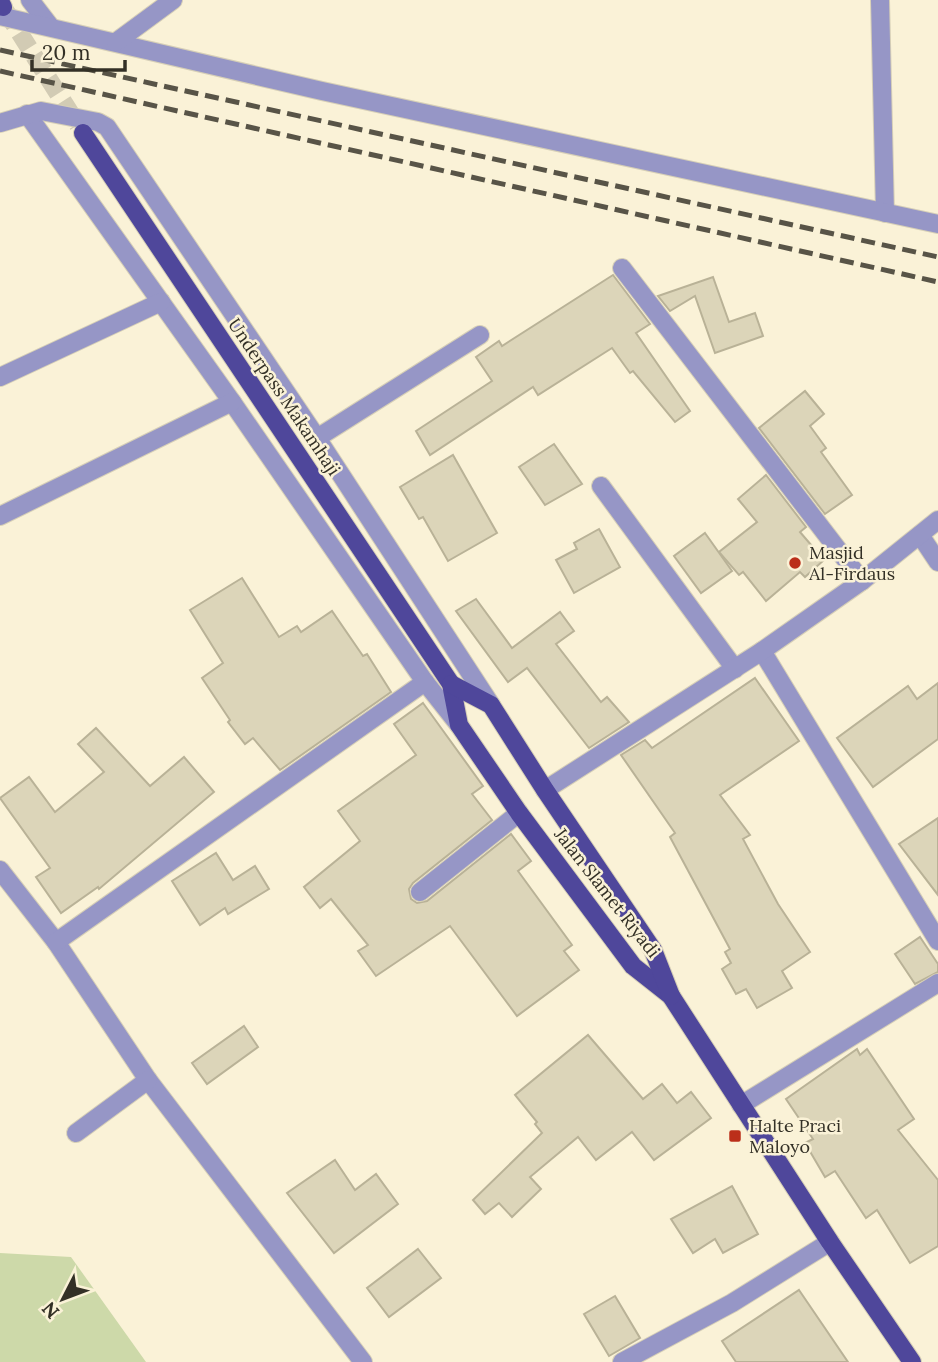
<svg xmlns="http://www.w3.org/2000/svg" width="938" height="1362" font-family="Lora,serif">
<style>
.green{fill:#cdd9a9}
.building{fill:#dcd5b9;stroke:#b9b297;stroke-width:2}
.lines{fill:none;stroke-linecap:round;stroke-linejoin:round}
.major-tunnel{stroke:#d2cbb4;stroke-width:18;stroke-dasharray:18 9;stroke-linecap:butt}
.minor-casing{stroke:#d6cfb7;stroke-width:20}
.major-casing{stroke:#d6cfb7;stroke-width:20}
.minor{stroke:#9696c6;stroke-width:18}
.major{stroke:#4f479b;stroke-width:18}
.rail{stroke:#585447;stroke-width:5;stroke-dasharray:14 7;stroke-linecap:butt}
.poi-dot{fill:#bb2f1a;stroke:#faf2d7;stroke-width:2.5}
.labels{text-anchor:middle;stroke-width:5;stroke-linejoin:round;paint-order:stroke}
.street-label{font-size:18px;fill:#333026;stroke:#faf2d7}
.poi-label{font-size:18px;fill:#333026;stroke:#faf2d7;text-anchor:start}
</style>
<rect width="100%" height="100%" fill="#faf2d7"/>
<polygon class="green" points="0,1253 71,1257 146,1362 0,1362"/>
<g class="building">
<polygon points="613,275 650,324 636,333 690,411 675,422 633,371 630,373 612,348 538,395 533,387 430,455 416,431 492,381 476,357 499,341 502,346"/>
<polygon points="713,277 729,322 755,313 763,336 715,353 695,296 670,311 658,296"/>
<polygon points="805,391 824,414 810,426 826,448 821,452 852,495 825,514 759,428"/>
<polygon points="554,444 582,484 545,505 519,467"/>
<polygon points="453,455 497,533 448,561 423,517 419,519 400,487"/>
<polygon points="766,475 806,527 800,532 824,560 805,577 800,572 766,601 743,572 739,575 719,552 757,522 738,499"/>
<polygon points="599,529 620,567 574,593 556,560 577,549 574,543"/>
<polygon points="705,533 732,571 701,593 674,556"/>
<polygon points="242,578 279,637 297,626 301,632 332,611 363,656 367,654 391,692 280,770 253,738 245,744 228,722 230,720 202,678 223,663 190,610"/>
<polygon points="476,599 512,648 560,612 574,631 556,644 601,702 607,697 629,722 589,748 527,668 508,682 456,611"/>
<polygon points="755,678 799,741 720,795 750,835 743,839 778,904 810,952 782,971 792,988 757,1008 746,989 736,994 722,969 731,963 725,952 730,949 670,837 675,833 621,755 645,740 652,748"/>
<polygon points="938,683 938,739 873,787 837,738 908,686 917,699"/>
<polygon points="423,703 483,786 472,794 492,820 413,883 409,889 411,899 417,903 427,901 511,834 531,861 518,871 572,945 564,951 579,970 517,1016 450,926 376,976 358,951 368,945 331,899 320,908 304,887 360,841 338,811 416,755 394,724"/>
<polygon points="96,728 150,786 184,757 214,792 99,889 98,887 61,913 36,877 50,868 0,798 29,777 55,812 104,772 78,744"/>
<polygon points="938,818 938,895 899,844"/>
<polygon points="216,853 233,880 255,866 269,889 228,914 225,908 200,925 172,881"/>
<polygon points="920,937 938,964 938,972 915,984 895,954"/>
<polygon points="244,1026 258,1047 207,1084 192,1063"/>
<polygon points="588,1035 643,1099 662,1084 677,1103 691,1092 711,1118 654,1160 632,1132 596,1160 578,1137 530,1177 541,1189 512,1217 499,1203 485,1214 473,1200 542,1133 535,1124 537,1122 515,1095"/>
<polygon points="857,1049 860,1055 867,1049 914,1119 898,1130 938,1180 938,1246 910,1263 877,1210 866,1218 835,1171 825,1177 805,1143 813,1139 786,1099"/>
<polygon points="335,1160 355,1190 376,1174 398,1204 334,1253 287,1193"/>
<polygon points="732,1186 758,1234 723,1253 715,1239 693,1253 671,1219"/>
<polygon points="418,1249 441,1278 389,1317 367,1288"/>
<polygon points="799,1290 848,1362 736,1362 722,1341"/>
<polygon points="615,1296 640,1338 609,1356 584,1314"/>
</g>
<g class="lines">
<polyline class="major-tunnel" points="5,10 78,125"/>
<g class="minor-casing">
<g id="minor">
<polyline points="30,0 50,26"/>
<polyline points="880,0 885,213"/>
<polyline points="0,16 322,91 938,224"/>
<polyline points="116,42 173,0"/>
<polyline points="27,114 232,402 425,682 459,725"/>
<polyline points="0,123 41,111 98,122 107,127 317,438 491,705"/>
<polyline points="622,268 862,581"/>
<polyline points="0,377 161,302"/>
<polyline points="317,438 480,335"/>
<polyline points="601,486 735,669"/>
<polyline points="0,516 232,402"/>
<polyline points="920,535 938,562"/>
<polyline points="762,651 938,941"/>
<polyline points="545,790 762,651 862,581 938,520"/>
<polyline points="0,870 56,942 148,1080 363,1362"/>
<polyline points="420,892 519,813"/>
<polyline points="56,942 425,682"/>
<polyline points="741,1105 938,983"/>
<polyline points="76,1133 148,1080"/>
<polyline points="622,1362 732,1303 830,1242"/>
</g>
</g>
<g class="major-casing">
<g id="major">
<polyline points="0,1 3,7"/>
<polyline points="83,133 451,684 459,725 519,813 633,966 671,996 830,1242 912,1362"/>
<polyline points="451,684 491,705 545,790 653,950 671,996"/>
</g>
</g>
<use href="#minor" class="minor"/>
<use href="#major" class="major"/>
<g class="rail">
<polyline points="0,50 938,257"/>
<polyline points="0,71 938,282"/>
</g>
</g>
<g class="poi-dot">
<circle cx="795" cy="563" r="7"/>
<rect x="728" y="1129" width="14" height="14" rx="3.5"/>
</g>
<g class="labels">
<g class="street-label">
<text transform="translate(284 397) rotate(56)" y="6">Underpass Makamhaji</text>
<text transform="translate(607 893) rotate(52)" y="6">Jalan Slamet Riyadi</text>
</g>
<g class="poi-label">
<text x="809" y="559">Masjid<tspan x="809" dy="21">Al-Firdaus</tspan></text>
<text x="749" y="1132">Halte Praci<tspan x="749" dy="21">Maloyo</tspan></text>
</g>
</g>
<g transform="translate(63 1299) rotate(228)" stroke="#faf2d7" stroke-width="5" paint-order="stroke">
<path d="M0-5L12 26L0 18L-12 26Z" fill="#333026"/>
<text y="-10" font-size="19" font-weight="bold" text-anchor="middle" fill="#333026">N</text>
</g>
<path d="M32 60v10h93v-10" fill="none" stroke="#333026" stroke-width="3.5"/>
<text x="42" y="60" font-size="21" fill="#333026" stroke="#faf2d7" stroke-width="5" paint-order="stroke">20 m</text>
</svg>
